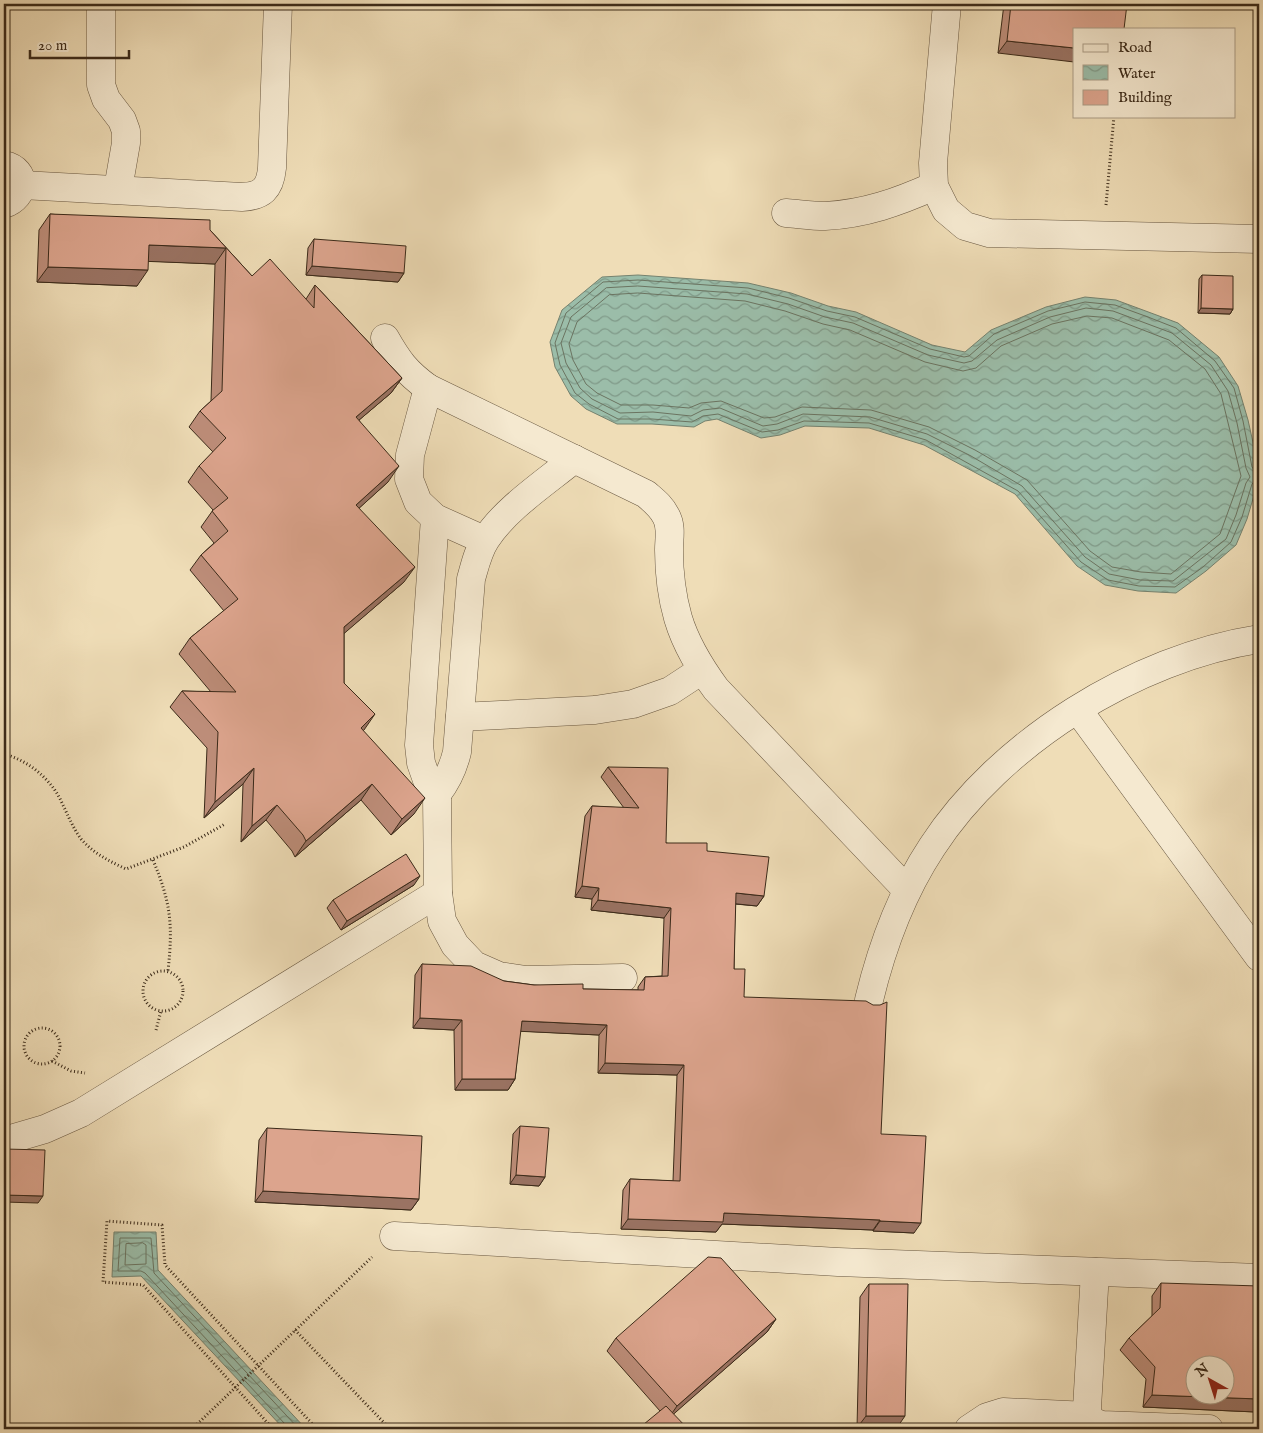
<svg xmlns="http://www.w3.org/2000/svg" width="1263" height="1433" font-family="'IM FELL English',serif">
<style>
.water{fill:url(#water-waves);stroke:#75826f}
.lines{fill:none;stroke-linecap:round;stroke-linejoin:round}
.shore{stroke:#6b7461;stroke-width:1}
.minor-casing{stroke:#685740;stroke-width:29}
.path{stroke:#3b2a19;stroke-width:3;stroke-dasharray:1 2.5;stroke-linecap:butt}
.minor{stroke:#f5e9d0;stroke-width:28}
.wall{fill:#bd8d79;stroke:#3b2a19}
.shaded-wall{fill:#9a7363;stroke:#3b2a19}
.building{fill:#dca48d;stroke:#3b2a19;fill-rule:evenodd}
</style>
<defs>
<pattern id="water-waves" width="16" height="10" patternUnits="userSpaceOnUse" patternTransform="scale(1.25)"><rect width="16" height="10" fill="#9bbda9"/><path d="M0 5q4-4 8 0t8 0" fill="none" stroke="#809a89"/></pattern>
</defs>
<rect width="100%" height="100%" fill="#efddb7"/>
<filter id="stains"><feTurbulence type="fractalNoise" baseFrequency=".004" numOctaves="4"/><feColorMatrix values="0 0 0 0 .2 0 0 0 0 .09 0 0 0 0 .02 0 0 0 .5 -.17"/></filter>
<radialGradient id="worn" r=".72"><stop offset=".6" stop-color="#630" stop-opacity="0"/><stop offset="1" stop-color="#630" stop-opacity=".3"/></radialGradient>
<g class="water">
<polygon points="638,275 748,283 791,293 828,306 856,312 932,345 965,352 991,330 1046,307 1085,297 1116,300 1178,323 1219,357 1238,386 1248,420 1256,456 1258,482 1247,519 1236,545 1206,571 1176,593 1138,591 1105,585 1077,566 1015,494 924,445 869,428 805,426 780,435 761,438 717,419 705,421 694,427 652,424 617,424 586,409 571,396 555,367 550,342 562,310 602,277"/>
<polygon points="114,1232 156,1232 158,1270 306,1429 284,1429 141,1276 112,1277"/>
</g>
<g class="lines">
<g class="shore">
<polygon points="638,286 747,294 788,304 825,317 853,323 928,355 964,363 972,361 997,340 1050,317 1086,308 1113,311 1172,333 1211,365 1228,391 1237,423 1246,468 1250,477 1246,483 1236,515 1226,539 1173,581 1140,580 1109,574 1085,557 1022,486 971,456 927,434 870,417 803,414 777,424 763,426 720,408 703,410 691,416 653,412 620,413 592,399 580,388 566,363 561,343 571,317 606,288"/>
<polygon points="638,293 745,301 785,311 823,324 850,330 925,362 963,371 976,368 1001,346 1052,324 1087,316 1112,318 1169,340 1205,369 1221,394 1241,476 1220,534 1171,574 1141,572 1112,567 1090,551 1027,480 975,450 929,427 871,410 802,407 775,417 764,418 721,401 701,403 689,408 653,405 621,405 597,393 586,384 573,360 569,344 577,322 609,295"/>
<polyline points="1259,471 1255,471 1252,467 1243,421 1234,388 1215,361 1176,328 1148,317 1115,305 1085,302 1048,311 994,334 969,356 964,357 930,349 855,317 827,311 789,298 748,288 638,280 603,282 566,313 555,343 560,365 575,393 589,404 618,419 652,419 692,422 703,416 718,414 762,432 778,430 804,421 869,423 926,440 1018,491 1081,562 1108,580 1139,586 1175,587 1203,567 1231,542 1242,517 1252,484 1255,481 1259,481"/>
<polygon points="143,1243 146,1245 146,1264 125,1265 126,1244"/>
<polyline points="287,1429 285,1424 145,1273 141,1271 118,1271 120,1238 151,1238 154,1273 299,1429"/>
</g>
<g class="minor-casing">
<g id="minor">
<polyline points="101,4 101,85 106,99 122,120 126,131 126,143 118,189"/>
<polyline points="947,4 933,163 934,186 946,210 965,226 989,233 1259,239"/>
<path d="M4,165C28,170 26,197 4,204"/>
<path d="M22,185L242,197C262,196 270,189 272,168L278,4"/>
<path d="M786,213C799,214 812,216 825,216C865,214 898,202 934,186"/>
<path d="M385,338C398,361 406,372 428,388L646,494C654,501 661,506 666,516C672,527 669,538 669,550C669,573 672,597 678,618C686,645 700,667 716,689L907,890"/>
<polyline points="428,388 410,455 409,479 418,502 435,518 484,540"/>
<polyline points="435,518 419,745 421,763 427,780 437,794 438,893 442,921 455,945 474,965 499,976 526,980 623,978"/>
<polyline points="1078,710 1259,957"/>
<polyline points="460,717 595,710 633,704 670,691 702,670"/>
<path d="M437,794C447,781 453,769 457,752L471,579C475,565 478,551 486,539C505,509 546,482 574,459"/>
<path d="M869,1000C882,946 901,894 932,847C1000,742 1136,658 1259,639"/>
<polyline points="4,1141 45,1129 81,1113 438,893"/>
<polyline points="394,1236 838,1262 1259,1278"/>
<path d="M1095,1272L1087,1408C1088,1418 1091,1422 1102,1425L1209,1429"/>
<polyline points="969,1429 987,1417 1003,1412 1088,1416"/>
</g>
</g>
<g class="path">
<polyline points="1106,205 1114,116"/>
<path d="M4,754C26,760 46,775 58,795C66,810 71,825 81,839C93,853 109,861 126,869L184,847L225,824"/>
<path d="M153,860C171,903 173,925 168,971"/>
<circle cx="163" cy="991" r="20"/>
<circle cx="42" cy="1046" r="18"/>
<polyline points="156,1030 161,1011"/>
<polyline points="52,1061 71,1071 85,1073"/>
<polyline points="295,1330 390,1429"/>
<polyline points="192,1429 372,1257"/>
<polyline points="273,1429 143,1285 103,1282 107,1221 162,1225 165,1265 317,1429"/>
</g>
<use href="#minor" class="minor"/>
</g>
<g class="wall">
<polygon points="1004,4 1127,4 998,53"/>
<polygon points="50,214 210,230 252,276 306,299 315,285 402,378 391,393 359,420 388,482 359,508 404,582 344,633 344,683 363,731 414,814 391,835 361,800 295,857 292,851 266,820 241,842 243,784 204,818 207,748 170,707 182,691 211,692 179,654 190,638 224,611 190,570 201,555 214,543 201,527 213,510 188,482 199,466 213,452 189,427 200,411 211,401 215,264 148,261 137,286 37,282 39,230"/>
<polygon points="314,239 404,273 398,282 306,275 308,248"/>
<polygon points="1202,275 1233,309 1230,314 1198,313 1199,279"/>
<polygon points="608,767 666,843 707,851 764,896 757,906 735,904 734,969 744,997 881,1134 914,1233 873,1231 873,1230 722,1224 716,1232 621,1229 623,1190 630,1179 673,1181 677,1075 598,1073 599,1035 520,1031 515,1079 508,1090 455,1090 454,1030 413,1028 415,975 422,964 504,981 534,985 583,989 638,990 638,987 645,977 662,976 664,918 591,910 592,899 575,897 585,816 592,806 624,808 601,777"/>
<polygon points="414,885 341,930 327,908 333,900"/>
<polygon points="520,1126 545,1177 539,1186 510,1184 513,1134"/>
<polygon points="267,1128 419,1199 411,1210 255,1202 259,1140"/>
<polygon points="1161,1283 1256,1412 1143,1407 1146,1379 1120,1350 1129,1338 1152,1316 1152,1296"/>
<polygon points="869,1284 896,1429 857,1428 860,1297"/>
<polygon points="776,1319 767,1332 673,1414 660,1411 607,1351 616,1338"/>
</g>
<g class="shaded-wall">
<polygon points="1007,41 1074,48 1074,62 998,53"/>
<polygon points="149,245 226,248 215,264 138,261"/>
<polygon points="312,266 404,273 398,282 306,275"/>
<polygon points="48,267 148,270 137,286 37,282"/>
<polygon points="1201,308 1233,309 1230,314 1198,313"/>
<polygon points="402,378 391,393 345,432 356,417"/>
<polygon points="399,466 388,482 345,521 356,505"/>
<polygon points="415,567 404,582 333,643 344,627"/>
<polygon points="375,714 364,730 350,744 361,728"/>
<polygon points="254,768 243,784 204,818 215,802"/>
<polygon points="372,784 361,800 295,857 306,841"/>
<polygon points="425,798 414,814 391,835 402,819"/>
<polygon points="277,805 266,820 241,842 252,826"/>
<polygon points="420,876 414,885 341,930 347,921"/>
<polygon points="582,886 599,888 592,899 575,897"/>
<polygon points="736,893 764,896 757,906 728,903"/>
<polygon points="598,900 671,908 664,918 591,910"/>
<polygon points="420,1018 462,1020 454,1030 413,1028"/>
<polygon points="522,1021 607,1025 599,1035 514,1031"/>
<polygon points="605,1063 684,1065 677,1075 598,1073"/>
<polygon points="462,1079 515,1079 508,1090 455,1090"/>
<polygon points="516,1175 545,1177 539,1186 510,1184"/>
<polygon points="263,1191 419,1199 411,1210 255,1202"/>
<polygon points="4,1195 43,1196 38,1203 4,1202"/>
<polygon points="724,1213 880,1220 873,1230 722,1224 716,1232 621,1229 628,1219"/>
<polygon points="880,1221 921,1223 914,1233 873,1231"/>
<polygon points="776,1319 767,1332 668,1419 677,1406"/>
<polygon points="1152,1395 1259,1399 1259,1406 1256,1412 1143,1407"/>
<polygon points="866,1416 905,1416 896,1429 857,1428"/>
</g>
<g class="building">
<polygon points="1011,4 1127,4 1124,29 1074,29 1074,48 1007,41"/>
<polygon points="50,214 210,220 210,230 252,276 270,259 314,308 315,285 402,378 356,417 399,466 356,505 415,567 344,627 344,683 375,714 361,728 425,798 402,819 372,784 306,841 303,835 277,805 252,826 254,768 215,802 218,732 182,691 236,692 190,638 238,599 201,555 228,531 212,511 228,498 199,466 226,438 200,411 222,391 226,248 149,245 148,270 48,267"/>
<polygon points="314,239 406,246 404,273 312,266"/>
<polygon points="1202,275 1233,276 1233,309 1201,308"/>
<polygon points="608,767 668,768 666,843 707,843 707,851 769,857 764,896 736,893 734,969 745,969 744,997 866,1001 873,1005 880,1005 887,1002 881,1134 926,1136 921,1223 880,1221 880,1220 724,1213 723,1222 628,1219 630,1179 680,1181 684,1065 605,1063 607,1025 522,1021 515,1079 462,1079 462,1020 420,1018 422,964 471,966 504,981 534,985 583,984 583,989 644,990 645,977 668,976 671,908 598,900 599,888 582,886 592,806 639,808"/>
<polygon points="406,854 420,876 347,921 333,900"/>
<polygon points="520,1126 549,1128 545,1177 516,1175"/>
<polygon points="267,1128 422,1136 419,1199 263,1191"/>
<polygon points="4,1149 45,1150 43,1196 4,1195"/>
<polygon points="708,1257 721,1258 776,1319 677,1406 616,1338"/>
<path d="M1161,1283L1259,1286V1399L1152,1395L1155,1367L1129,1338L1160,1308ZM1196,1366H1226V1396H1196Z"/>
<polygon points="869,1284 908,1284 905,1416 866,1416"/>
<polygon points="666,1406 688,1429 638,1429"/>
</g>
<rect width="1263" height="1433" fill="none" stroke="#efddb7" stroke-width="20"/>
<rect x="5" y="5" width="1253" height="1423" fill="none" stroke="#3b2a19" stroke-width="2.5"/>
<rect x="10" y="10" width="1243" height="1413" fill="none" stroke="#3b2a19"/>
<rect x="1073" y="28" width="162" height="90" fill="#f5e9d0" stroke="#ab9d87"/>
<rect x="1083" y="44" width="25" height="8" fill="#f5e9d0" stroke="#ab9d87"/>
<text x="1118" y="52" font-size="15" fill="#3b2a19">Road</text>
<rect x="1083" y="65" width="25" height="15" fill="url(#water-waves)" stroke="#ab9d87"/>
<text x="1118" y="78" font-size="15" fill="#3b2a19">Water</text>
<rect x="1083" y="90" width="25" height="15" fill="#dca48d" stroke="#ab9d87"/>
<text x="1118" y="102" font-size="15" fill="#3b2a19">Building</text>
<g transform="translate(1210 1380) rotate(321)"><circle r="24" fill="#f5e9d0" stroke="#ab9d87"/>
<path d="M0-4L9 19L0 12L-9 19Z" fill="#8f2418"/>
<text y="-8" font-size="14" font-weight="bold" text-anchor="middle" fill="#3b2a19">N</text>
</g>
<path d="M30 50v8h99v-8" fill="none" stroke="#3b2a19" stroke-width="2.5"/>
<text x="38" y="50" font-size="15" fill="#3b2a19" stroke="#f5e9d0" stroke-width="4" paint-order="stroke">20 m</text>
<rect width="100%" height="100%" filter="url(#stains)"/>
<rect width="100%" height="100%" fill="url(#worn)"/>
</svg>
